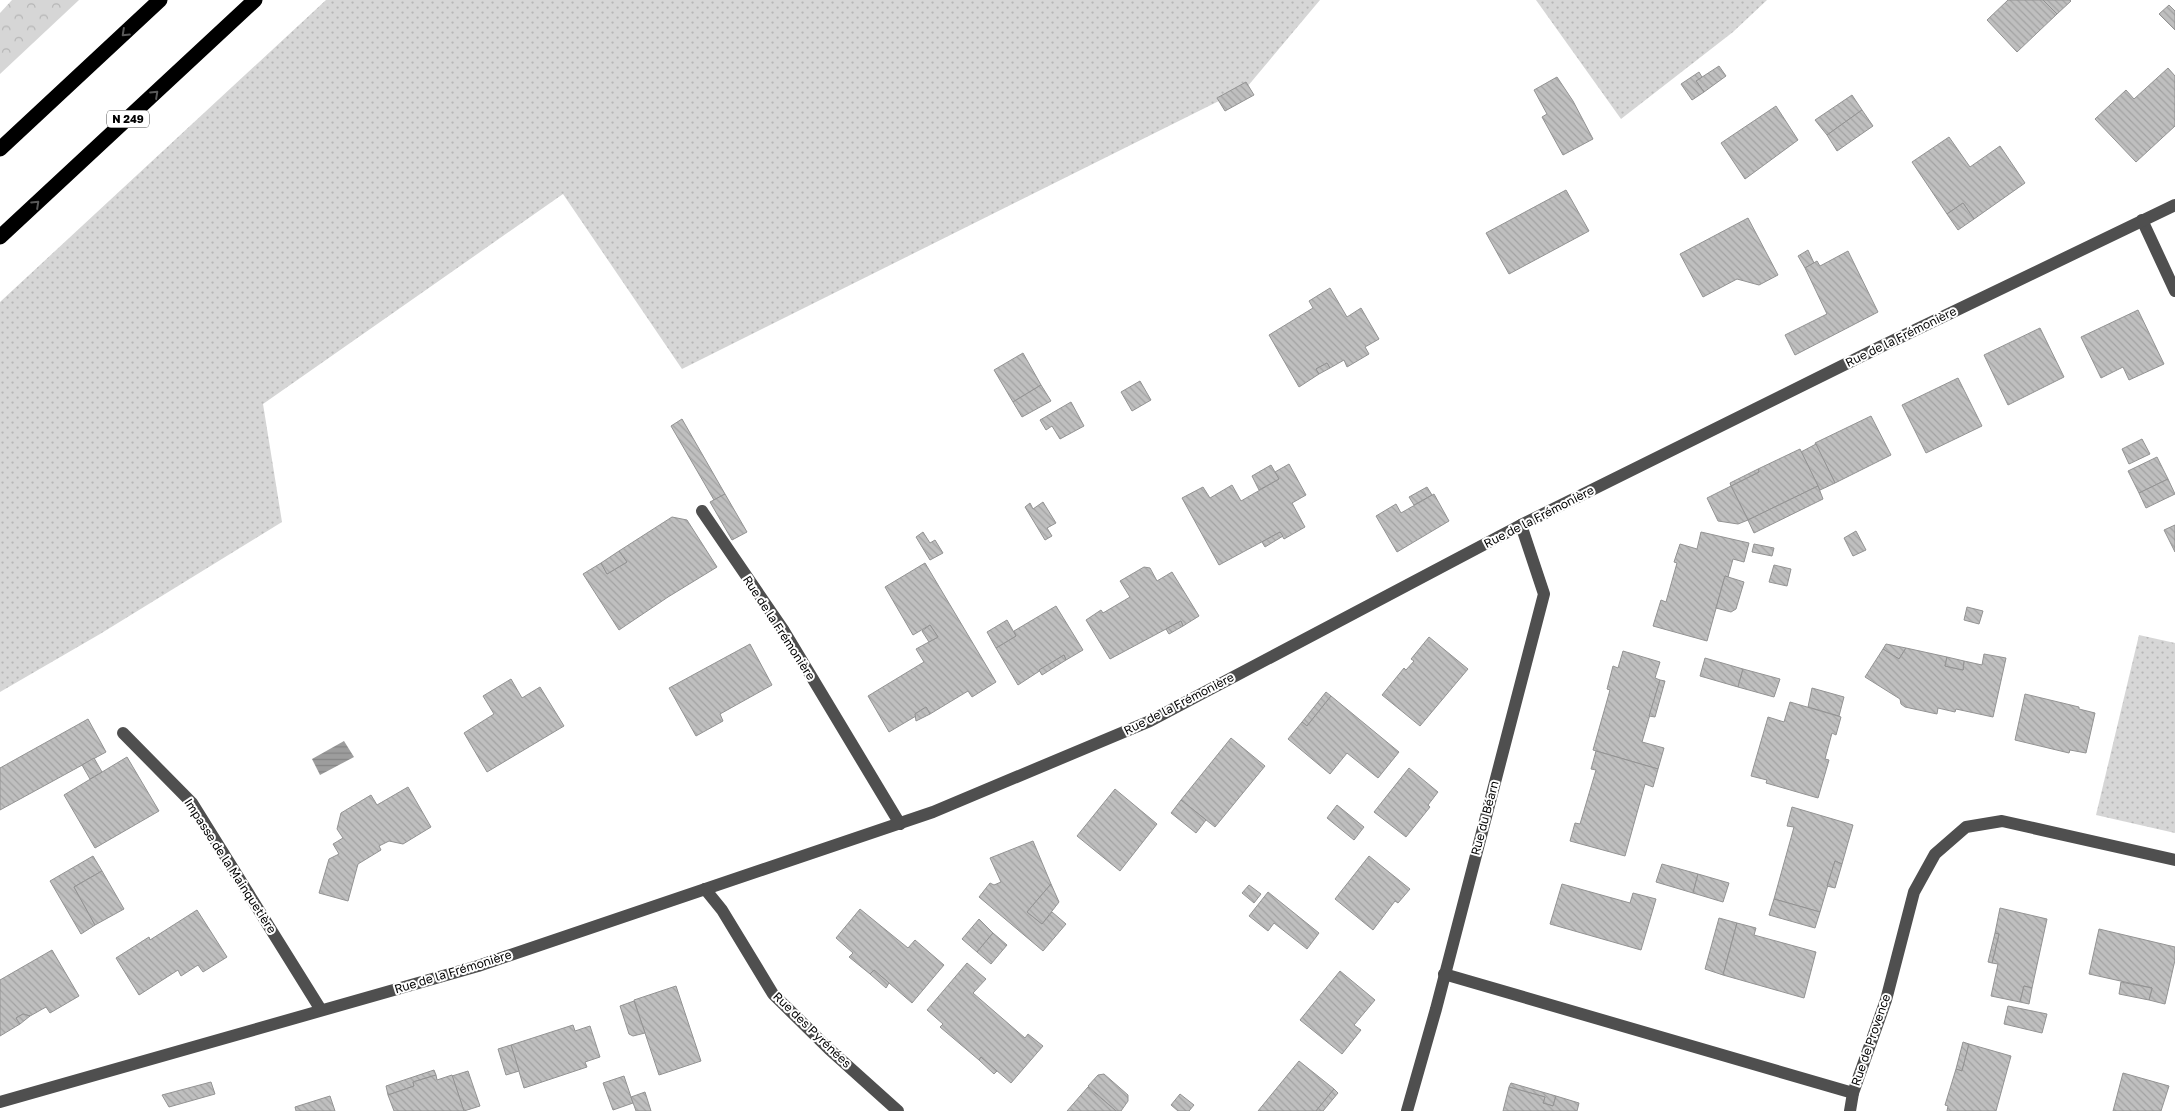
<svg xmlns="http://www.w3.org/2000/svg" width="2175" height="1111" font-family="'Golos Text',sans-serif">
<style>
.grass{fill:url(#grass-dots)}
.forest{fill:url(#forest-crowns)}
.water{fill:url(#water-rules)}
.building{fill:url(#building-back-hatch);stroke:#939393}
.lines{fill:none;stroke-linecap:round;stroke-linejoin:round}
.minor{stroke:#4f4f4f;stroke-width:12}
.highway{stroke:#000;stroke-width:15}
.oneway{stroke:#595959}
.labels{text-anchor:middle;stroke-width:4;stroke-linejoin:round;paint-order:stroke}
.shield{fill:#fff;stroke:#4c4c4c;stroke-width:1}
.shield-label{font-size:11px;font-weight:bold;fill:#000}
.street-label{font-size:12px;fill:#000;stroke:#fff}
</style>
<defs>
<pattern id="grass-dots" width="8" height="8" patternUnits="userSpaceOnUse" patternTransform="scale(1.25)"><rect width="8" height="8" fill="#d6d6d6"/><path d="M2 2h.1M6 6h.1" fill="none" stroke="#b6b6b6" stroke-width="1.8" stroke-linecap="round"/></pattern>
<pattern id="forest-crowns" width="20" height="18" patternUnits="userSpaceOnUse" patternTransform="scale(1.25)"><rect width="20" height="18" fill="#d6d6d6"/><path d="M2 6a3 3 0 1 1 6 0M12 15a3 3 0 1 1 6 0" fill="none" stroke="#b6b6b6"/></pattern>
<pattern id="water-rules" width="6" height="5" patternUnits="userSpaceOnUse" patternTransform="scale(1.25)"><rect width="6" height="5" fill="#9d9d9d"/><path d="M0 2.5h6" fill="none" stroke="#858585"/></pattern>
<pattern id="building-back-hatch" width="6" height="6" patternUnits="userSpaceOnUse" patternTransform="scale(1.25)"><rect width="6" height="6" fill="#bfbfbf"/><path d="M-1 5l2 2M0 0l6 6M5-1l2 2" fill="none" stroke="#a2a2a2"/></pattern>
</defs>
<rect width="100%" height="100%" fill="#fff"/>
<g class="grass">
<polygon points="326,0 1320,0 1247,87 682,369 563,194 263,404 282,522 100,634 0,692 0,302"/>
<polygon points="1536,0 1767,0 1733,32 1621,119"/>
<polygon points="2139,635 2175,643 2175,833 2096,815"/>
</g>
<polygon class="forest" points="12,0 79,0 0,74 0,13"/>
<polygon class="water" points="344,741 354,757 320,775 312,759"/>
<g class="building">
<polygon points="2008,0 2043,0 2057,14 2017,52 1987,20"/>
<polygon points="2043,0 2070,0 2071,1 2057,14"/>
<polygon points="2169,5 2175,11 2175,30 2159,14"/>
<polygon points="1719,66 1726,76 1704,92 1696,81"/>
<polygon points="2168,68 2175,76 2175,126 2136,162 2095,119 2126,90 2134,99"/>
<polygon points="1699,72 1702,77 1696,81 1704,92 1692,100 1681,84"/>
<polygon points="1557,77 1573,101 1593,139 1563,155 1542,117 1547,114 1534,90"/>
<polygon points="1246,82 1254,95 1225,111 1217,98"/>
<polygon points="1852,95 1862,110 1827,135 1815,120"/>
<polygon points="1776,106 1798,140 1745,179 1721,143"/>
<polygon points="1862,110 1873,126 1837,151 1827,135"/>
<polygon points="1949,137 1970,167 2000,146 2025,183 1974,219 1963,203 1947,214 1912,162"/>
<polygon points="1566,190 1589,231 1509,274 1486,233"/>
<polygon points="1963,203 1974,219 1958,230 1947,214"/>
<polygon points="1748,218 1778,275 1759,285 1737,279 1703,297 1680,254"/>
<polygon points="1808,250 1814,263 1805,268 1798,256"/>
<polygon points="1848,251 1878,312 1795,355 1785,335 1827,314 1805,268 1817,261 1820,266"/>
<polygon points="1330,288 1347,317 1361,308 1379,339 1365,347 1369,354 1347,367 1344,360 1330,368 1327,363 1316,369 1319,374 1299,387 1269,335 1313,308 1309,301"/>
<polygon points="2138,310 2164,364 2129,380 2123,367 2101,378 2081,337"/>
<polygon points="2040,328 2064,377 2008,405 1984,355"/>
<polygon points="1023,353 1041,385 1013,402 994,370"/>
<polygon points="1327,363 1330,368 1319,374 1316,369"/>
<polygon points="1958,378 1982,426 1926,453 1902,405"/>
<polygon points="1140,381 1151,400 1132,411 1121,392"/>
<polygon points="1041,385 1051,401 1022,417 1013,402"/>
<polygon points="1071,402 1084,426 1060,439 1052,426 1046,430 1040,420"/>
<polygon points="1871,416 1891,455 1835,483 1815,443"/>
<polygon points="682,419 725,494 714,500 671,426"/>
<polygon points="2142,439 2150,454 2129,464 2122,449"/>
<polygon points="1816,444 1835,483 1820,490 1801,452"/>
<polygon points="1800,449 1818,486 1748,520 1731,486 1759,472 1758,469"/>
<polygon points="2157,457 2168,479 2139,493 2128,471"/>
<polygon points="1289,464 1306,495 1292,503 1305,527 1284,539 1280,532 1219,565 1182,498 1203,487 1210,498 1232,485 1241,501 1279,479 1275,472"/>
<polygon points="1271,465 1279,479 1259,490 1252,476"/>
<polygon points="1758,469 1759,472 1731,486 1730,483"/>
<polygon points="2168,479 2175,494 2146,508 2139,493"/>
<polygon points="1731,486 1748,520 1738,524 1718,521 1707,498"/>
<polygon points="1818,486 1823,499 1754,533 1748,520"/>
<polygon points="1427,487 1432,495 1414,505 1409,497"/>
<polygon points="725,494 747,532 732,540 710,502"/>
<polygon points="1434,494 1449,521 1397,552 1376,516 1396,504 1401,513"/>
<polygon points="1043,502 1056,523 1047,528 1052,536 1045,540 1025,507 1030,503 1033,509"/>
<polygon points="672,517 687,520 717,567 668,597 619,630 583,574 601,563 607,574 627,562 619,551"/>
<polygon points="2175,525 2175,552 2164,530"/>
<polygon points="1856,531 1866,550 1853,556 1844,538"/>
<polygon points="923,532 930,543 935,540 943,553 930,560 916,537"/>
<polygon points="1280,532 1283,536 1265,547 1262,542"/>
<polygon points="1701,532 1749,543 1744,562 1733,559 1728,577 1725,576 1707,641 1653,626 1661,600 1666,602 1677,563 1674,562 1680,544 1697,549"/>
<polygon points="1754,544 1774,548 1772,556 1752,552"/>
<polygon points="619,551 627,562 607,574 601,563"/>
<polygon points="925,563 996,682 972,697 968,691 930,714 926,707 915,714 916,716 889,732 868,696 924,662 916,649 938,637 930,625 913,635 885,587"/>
<polygon points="1774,565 1791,569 1787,586 1769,582"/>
<polygon points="1144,567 1150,568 1157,581 1172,572 1199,616 1183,626 1181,621 1110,659 1086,620 1101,610 1103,613 1130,597 1120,581"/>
<polygon points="1725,576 1744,582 1736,609 1731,612 1716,608"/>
<polygon points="1056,606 1083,650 1066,660 1064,655 1018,685 996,648 1016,636 1014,631"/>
<polygon points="1967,607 1983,611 1979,624 1964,620"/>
<polygon points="1007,620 1016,636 996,648 987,632"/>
<polygon points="1181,621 1183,626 1169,634 1166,629"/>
<polygon points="930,625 938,637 929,642 922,631"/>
<polygon points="1429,637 1468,669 1420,726 1382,695 1404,668 1406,670 1414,661 1411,659"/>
<polygon points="750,644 772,685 720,714 723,721 696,736 669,688"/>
<polygon points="1886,644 1906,648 1899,659 1883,649"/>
<polygon points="1906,648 1947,657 1945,666 1963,670 1964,661 1982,665 1984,654 2006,658 1993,717 1956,709 1955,712 1938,708 1937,714 1905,707 1901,704 1900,699 1865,677 1883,649 1899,659"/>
<polygon points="1623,651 1660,662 1655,678 1660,680 1642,742 1664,748 1658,769 1593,750 1610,690 1607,689 1613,666 1618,668"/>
<polygon points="1064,655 1066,660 1042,675 1039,670"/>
<polygon points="1947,657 1964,661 1963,670 1945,666"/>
<polygon points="1705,658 1743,669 1738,687 1700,676"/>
<polygon points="1743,669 1780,679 1774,697 1738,687"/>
<polygon points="511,679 522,698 540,687 564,726 487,772 464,733 494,714 483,696"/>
<polygon points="1660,680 1665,681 1655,717 1649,716"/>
<polygon points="1812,688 1844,697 1839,716 1808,707"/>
<polygon points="1326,692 1331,696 1307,726 1302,722"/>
<polygon points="2025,694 2079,707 2079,709 2095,713 2086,753 2070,750 2069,753 2015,740"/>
<polygon points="1331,696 1399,752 1378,778 1347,753 1330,774 1288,739 1302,722 1307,726"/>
<polygon points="1790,702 1841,717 1836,735 1832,733 1825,759 1829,760 1818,798 1766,783 1767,780 1751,776 1768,717 1784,722"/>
<polygon points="926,707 930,714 916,721 915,714"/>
<polygon points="88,719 106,752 0,810 0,768"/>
<polygon points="1231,738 1265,766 1215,827 1181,800"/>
<polygon points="1596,751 1658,769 1653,787 1645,784 1625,856 1570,841 1575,823 1580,824 1596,770 1591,769"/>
<polygon points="127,757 159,811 95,848 64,795"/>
<polygon points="94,758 102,772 90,779 82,765"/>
<polygon points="1409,768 1438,792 1428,805 1430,807 1406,837 1374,812"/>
<polygon points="408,787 431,827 403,844 389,841 379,846 381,850 358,864 348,901 319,893 329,859 339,854 333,844 343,838 337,829 341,813 371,795 377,805"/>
<polygon points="1115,789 1157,824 1120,871 1077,836"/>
<polygon points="1181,800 1206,820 1196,833 1171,813"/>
<polygon points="1337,805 1364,827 1354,840 1327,818"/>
<polygon points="1792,807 1853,825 1842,864 1835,861 1820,912 1774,899 1794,827 1787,826"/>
<polygon points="1033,841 1051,884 1027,912 1042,924 1052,912 1066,924 1043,951 979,897 990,883 994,885 1001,882 990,858"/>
<polygon points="93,856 102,871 74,887 95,925 81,934 50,881"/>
<polygon points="1369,856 1410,889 1398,903 1395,901 1373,930 1335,899"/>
<polygon points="1835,861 1842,864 1835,888 1827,886"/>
<polygon points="1662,864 1698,874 1693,893 1656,882"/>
<polygon points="102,871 124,909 95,925 74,887"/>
<polygon points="1698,874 1729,883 1723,902 1693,893"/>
<polygon points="1051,884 1059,902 1042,924 1027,912"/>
<polygon points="1562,884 1630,903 1633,893 1656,899 1641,950 1550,924"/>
<polygon points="1249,885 1261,894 1254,903 1242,893"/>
<polygon points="1268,892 1319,933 1307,949 1274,923 1268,931 1249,916"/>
<polygon points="1774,899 1820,912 1815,928 1769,915"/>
<polygon points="2000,908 2047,919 2032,988 2024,986 2020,1002 1991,996 1998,964 1992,963 1999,934 1995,933"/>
<polygon points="860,909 908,948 915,940 944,965 912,1003 874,970 870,974 849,957 853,953 836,938"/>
<polygon points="197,910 227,957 203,972 198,965 181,976 178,970 139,995 116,958 149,937 150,940"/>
<polygon points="1719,918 1737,923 1723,975 1705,969"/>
<polygon points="979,919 993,933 977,952 962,939"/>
<polygon points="1737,923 1756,928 1754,935 1816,952 1804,998 1723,975"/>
<polygon points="2099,929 2175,947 2175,960 2165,1004 2149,1000 2152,988 2089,974"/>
<polygon points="993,933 1007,945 991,964 977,952"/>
<polygon points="1995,933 1999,934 1992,963 1988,962"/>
<polygon points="52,950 79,996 50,1013 46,1007 30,1016 23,1014 16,1018 20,1024 0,1036 0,980"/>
<polygon points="967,963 986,979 973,993 1025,1038 1028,1034 1043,1046 1011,1083 981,1057 979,1060 940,1027 943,1024 927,1010"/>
<polygon points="874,970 889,983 886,988 870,974"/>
<polygon points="1340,971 1375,1000 1354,1025 1361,1030 1342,1054 1300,1020"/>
<polygon points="2121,982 2152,988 2149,1000 2119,994"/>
<polygon points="676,986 701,1061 659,1075 634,1000"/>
<polygon points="2024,986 2032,988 2029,1004 2020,1002"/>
<polygon points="634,1001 645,1033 633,1036 629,1034 620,1006"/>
<polygon points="2008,1006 2047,1014 2042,1033 2004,1024"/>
<polygon points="23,1014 30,1016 20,1024 16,1018"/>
<polygon points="573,1025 575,1031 590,1026 600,1057 585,1062 587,1067 524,1088 511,1045"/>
<polygon points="1963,1042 1969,1044 1962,1071 1956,1069"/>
<polygon points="1969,1044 2011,1056 1996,1111 1947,1111 1948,1106 1945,1105 1956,1069 1962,1071"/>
<polygon points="511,1045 519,1071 506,1075 498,1049"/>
<polygon points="981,1057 997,1071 994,1074 979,1060"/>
<polygon points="1299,1061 1334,1089 1316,1111 1258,1111"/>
<polygon points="434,1070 436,1075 413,1082 414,1086 388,1095 386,1086"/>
<polygon points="468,1071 480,1106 464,1111 452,1076"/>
<polygon points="2123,1073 2169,1086 2161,1111 2113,1111"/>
<polygon points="1104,1074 1128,1095 1128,1101 1121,1111 1116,1111 1088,1086 1098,1075"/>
<polygon points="436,1075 437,1080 452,1075 464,1111 394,1111 388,1095 414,1086 413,1082"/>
<polygon points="624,1076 633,1103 613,1110 603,1083"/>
<polygon points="211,1082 215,1094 169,1107 162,1095"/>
<polygon points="1511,1083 1556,1096 1553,1106 1543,1103 1545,1097 1509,1087"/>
<polygon points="1088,1087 1116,1111 1067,1111"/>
<polygon points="1509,1087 1545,1097 1543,1103 1553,1106 1556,1096 1579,1103 1577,1111 1503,1111"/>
<polygon points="1334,1089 1338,1093 1323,1111 1316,1111"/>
<polygon points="645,1092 651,1111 636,1111 631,1097"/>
<polygon points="1180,1094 1194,1105 1189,1111 1178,1111 1171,1105"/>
<polygon points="330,1096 335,1111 296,1111 295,1107"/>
</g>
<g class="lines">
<g class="minor">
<polyline points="2142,220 2175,291"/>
<polyline points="702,511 784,631 900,824"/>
<polyline points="123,733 192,803 321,1010"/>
<polyline points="705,889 722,910 773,994 829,1049 898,1111"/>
<polyline points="1444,974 1853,1093 1886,1000 1914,892 1935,854 1966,827 2002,821 2175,860"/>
<polyline points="0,1102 478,966 933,812 1150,721 1521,525 1880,347 2175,205"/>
<polyline points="1407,1111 1436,1009 1544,594 1521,525"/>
<polyline points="1850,1111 1853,1093"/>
</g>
<g class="highway">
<polyline points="0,149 160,0"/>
<polyline points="0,237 255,0"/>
</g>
</g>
<defs><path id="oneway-chevron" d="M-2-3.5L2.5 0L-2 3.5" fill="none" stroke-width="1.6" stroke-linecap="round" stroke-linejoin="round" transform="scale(1.25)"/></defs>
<g class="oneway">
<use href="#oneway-chevron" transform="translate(125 33) rotate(137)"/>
<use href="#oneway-chevron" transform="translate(155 94) rotate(-43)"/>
<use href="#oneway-chevron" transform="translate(36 204) rotate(-43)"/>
</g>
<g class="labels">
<rect class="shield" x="107" y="110.5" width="42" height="17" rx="4"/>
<g class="shield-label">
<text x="128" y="123">N 249</text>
</g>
<g class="street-label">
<text transform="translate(1901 337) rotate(-26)" y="4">Rue de la Frémonière</text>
<text transform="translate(1539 517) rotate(-27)" y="4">Rue de la Frémonière</text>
<text transform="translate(779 628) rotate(57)" y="4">Rue de la Frémonière</text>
<text transform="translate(1179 704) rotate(-27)" y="4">Rue de la Frémonière</text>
<text transform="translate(1485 818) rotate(-75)" y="4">Rue du Béarn</text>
<text transform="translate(230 866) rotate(57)" y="4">Impasse de la Mainquetière</text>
<text transform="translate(453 972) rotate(-17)" y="4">Rue de la Frémonière</text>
<text transform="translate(812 1030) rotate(44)" y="4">Rue des Pyrénées</text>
<text transform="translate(1871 1040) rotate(-71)" y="4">Rue de Provence</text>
</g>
</g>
</svg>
